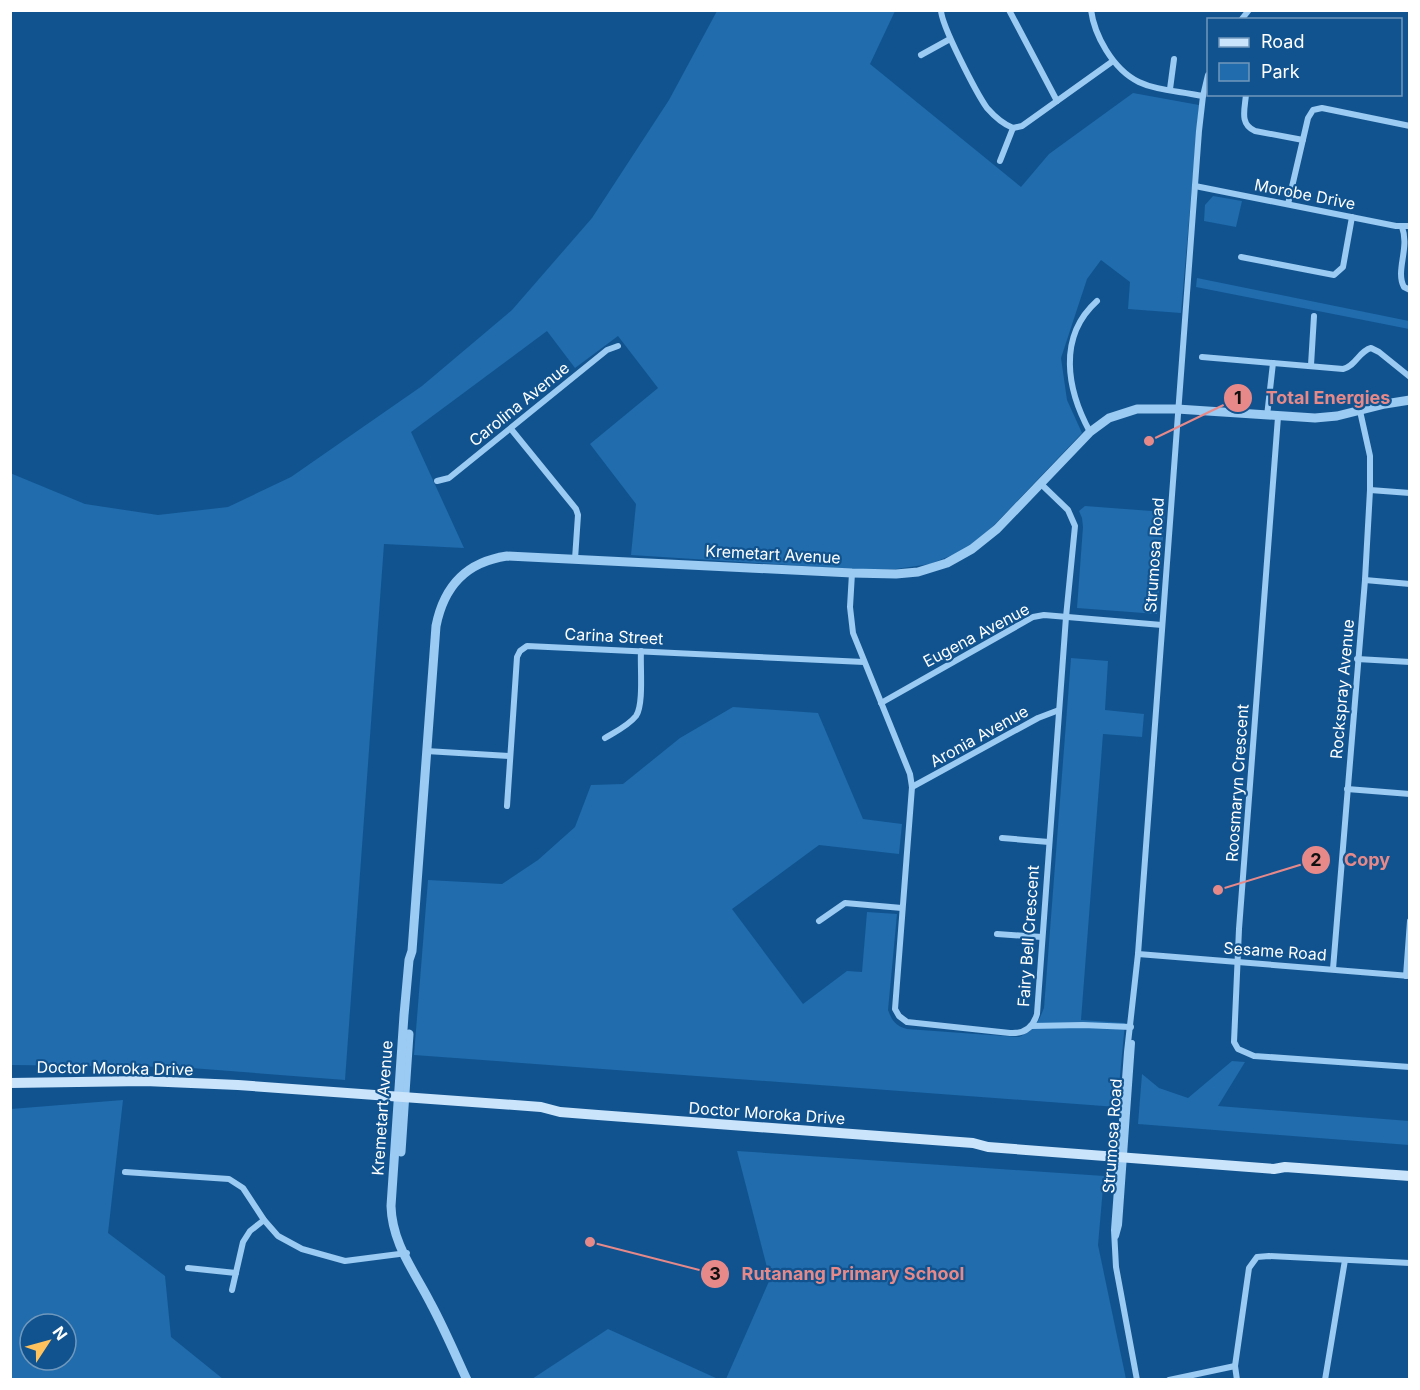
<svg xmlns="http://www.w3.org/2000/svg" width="1420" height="1390" font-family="Inter,sans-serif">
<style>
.green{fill:#206cad;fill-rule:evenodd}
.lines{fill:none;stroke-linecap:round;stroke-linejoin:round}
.minor{stroke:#9bcaf2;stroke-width:6}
.tertiary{stroke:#9bcaf2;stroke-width:9}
.secondary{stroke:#cae4fc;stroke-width:10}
.labels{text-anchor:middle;stroke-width:4.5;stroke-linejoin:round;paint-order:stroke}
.street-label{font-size:16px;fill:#fff;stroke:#11538f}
.leader{fill:none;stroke:#e88989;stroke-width:2}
.callout-dot{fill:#e88989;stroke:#11538f;stroke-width:2}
.mark-label{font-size:18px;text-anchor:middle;font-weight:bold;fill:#111}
.callout-label{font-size:18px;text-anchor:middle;font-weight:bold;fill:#e88989;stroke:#11538f;stroke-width:4.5;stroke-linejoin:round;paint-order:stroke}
</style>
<rect width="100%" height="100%" fill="#11538f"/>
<g class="green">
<polygon points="717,11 895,11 870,64 1021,187 1049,154 1133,93 1199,105 1181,313 1128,309 1130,282 1101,260 1087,279 1061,358 1067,400 1082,433 980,540 960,552 930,564 896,569 851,569 631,555 636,504 590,444 658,388 618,336 575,368 547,331 411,432 464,548 384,544 345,1080 178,1067 11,1065 10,473 85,504 158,515 228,507 291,477 422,386 512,310 592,218 669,100"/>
<polygon points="1213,196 1242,201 1236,227 1204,221 1205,205"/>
<polygon points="1197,278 1409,321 1409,329 1196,287"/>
<polygon points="1085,506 1165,512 1157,614 1077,608 1083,527 1082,518 1079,511"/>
<path d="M1071,658L1108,661L1105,710L1144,714L1142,737L1103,734L1081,1020L1125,1023L1117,1107L414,1055L428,880L502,884L538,860L575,827L591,785L623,784L680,738L733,707L818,713L863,819L902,824L899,854L819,845L732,909L803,1004L847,971L862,972L867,912L897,914L888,1010C892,1021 896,1026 907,1029L1019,1037C1034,1031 1038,1023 1044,1008Z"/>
<polygon points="1232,1061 1245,1062 1218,1106 1409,1121 1409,1145 1138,1124 1142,1074 1159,1088 1188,1098"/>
<path d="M123,1100L108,1233L165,1276L171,1337L223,1379H11V1109ZM30,1324H66V1360H30Z"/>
<polygon points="737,1151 1104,1176 1098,1245 1126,1379 726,1379 770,1279"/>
<polygon points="608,1329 718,1379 532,1379"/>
</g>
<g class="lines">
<g class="minor">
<path d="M941,10C941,25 977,94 987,108C994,116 1003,124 1013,128L1022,126L1113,61"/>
<polyline points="1009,10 1057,101"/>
<path d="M1091,10C1093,25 1098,37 1106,50C1132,92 1158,87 1203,96"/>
<polyline points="1241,20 1249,10"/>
<polyline points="921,55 950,39"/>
<polyline points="1170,89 1174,59"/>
<path d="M1246,94C1245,109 1239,124 1255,131L1303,140"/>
<polyline points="1000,161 1013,128"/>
<polyline points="1195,186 1396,226 1410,226"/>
<polyline points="1288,204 1308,118 1313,110 1322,108 1410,126"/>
<path d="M1402,227C1410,248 1395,271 1404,287L1410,290"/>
<polyline points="1241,257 1334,275 1343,267 1352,217"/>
<path d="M1202,357L1343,369C1356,366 1359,351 1371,348L1379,352L1410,377"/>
<polyline points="1311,365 1314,316"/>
<polyline points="1267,416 1273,363"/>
<polyline points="1278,417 1239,929 1234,1042 1238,1049 1254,1056 1410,1067"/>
<polyline points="511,429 576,509 578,515 575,559"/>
<path d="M1090,432C1067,390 1057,337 1097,301"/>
<polyline points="437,481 449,478 607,350 618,346"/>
<polyline points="1370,490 1410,493"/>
<path d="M852,573L850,607L853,633L910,774L912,787L895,1009L899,1016L907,1022L1010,1033C1024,1034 1033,1028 1037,1014L1066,617L1075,526L1068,510L1040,483"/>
<polyline points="1365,580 1410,584"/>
<polyline points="1357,659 1410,662"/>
<polyline points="881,703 1033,617 1044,615 1162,625"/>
<path d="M605,738C615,732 628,726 636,716C644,705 640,666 641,651"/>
<polyline points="426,751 509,756"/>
<polyline points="912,787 1038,718 1059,710"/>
<polyline points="1347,789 1410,794"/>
<polyline points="507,806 517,657 520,651 527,646 864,662"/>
<polyline points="1002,838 1049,842"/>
<polyline points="819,921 845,903 902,908"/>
<polyline points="997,934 1042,937"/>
<polyline points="1138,954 1410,976"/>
<polyline points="1333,969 1365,580 1370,490 1370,456 1360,411"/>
<polyline points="1406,976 1410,921"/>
<polyline points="1031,1026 1083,1025 1131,1027"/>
<polyline points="125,1172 229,1179 243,1188 264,1220 278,1236 302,1249 345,1261 407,1253"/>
<polyline points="1116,1236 1119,1225 1132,1043"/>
<polyline points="188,1268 236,1273"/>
<polyline points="232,1290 243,1242 250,1231 264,1220"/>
<polyline points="1137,1380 1116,1267 1114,1230 1127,1052 1138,954 1199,131 1203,96 1208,75"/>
<polyline points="1169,1380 1235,1366"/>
<polyline points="1237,1380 1235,1366 1249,1268 1257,1257 1269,1256 1410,1263"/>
<polyline points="1325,1380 1345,1260"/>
</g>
<g class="tertiary">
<polyline points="401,1152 409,1034"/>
<path d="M467,1380C455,1354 444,1328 431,1304C415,1272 392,1244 391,1206L404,1015L409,960L412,951L436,626C444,586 466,562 507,556L852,573L896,574L918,572L947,563L972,549L997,529L1090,432L1109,418L1137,409H1177L1315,418L1337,416L1385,404L1410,400"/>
</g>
<polyline class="secondary" points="10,1083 145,1081 238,1085 541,1107 560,1112 598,1115 973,1143 988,1147 1274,1169 1285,1167 1410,1176"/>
</g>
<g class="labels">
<g class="street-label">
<text transform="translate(1305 194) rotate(11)" y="6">Morobe Drive</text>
<text transform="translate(519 404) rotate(-39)" y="6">Carolina Avenue</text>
<text transform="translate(773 554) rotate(3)" y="6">Kremetart Avenue</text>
<text transform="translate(1154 555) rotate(-86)" y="6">Strumosa Road</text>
<text transform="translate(976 635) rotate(-28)" y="6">Eugena Avenue</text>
<text transform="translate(614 636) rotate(3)" y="6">Carina Street</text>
<text transform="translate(1342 689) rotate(-85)" y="6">Rockspray Avenue</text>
<text transform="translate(979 736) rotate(-29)" y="6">Aronia Avenue</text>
<text transform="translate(1237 783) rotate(-86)" y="6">Roosmaryn Crescent</text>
<text transform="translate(1028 936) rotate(-86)" y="6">Fairy Bell Crescent</text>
<text transform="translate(1275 951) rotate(4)" y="6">Sesame Road</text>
<text transform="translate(115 1068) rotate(1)" y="6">Doctor Moroka Drive</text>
<text transform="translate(382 1108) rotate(-86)" y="6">Kremetart Avenue</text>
<text transform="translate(767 1113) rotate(4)" y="6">Doctor Moroka Drive</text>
<text transform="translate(1112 1136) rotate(-86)" y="6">Strumosa Road</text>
</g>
</g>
<path class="leader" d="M1149 441L1238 398M1218 890L1316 860M590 1242L715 1274"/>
<g class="callout-dot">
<circle cx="1149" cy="441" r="6"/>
<circle cx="1218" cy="890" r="6"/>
<circle cx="590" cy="1242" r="6"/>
<circle cx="1238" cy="398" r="15"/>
<circle cx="1316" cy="860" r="15"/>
<circle cx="715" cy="1274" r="15"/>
</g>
<g class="mark-label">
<text x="1238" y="404">1</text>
<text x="1316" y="866">2</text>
<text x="715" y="1280">3</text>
</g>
<g class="callout-label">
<text x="1328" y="404">Total Energies</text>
<text x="1367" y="866">Copy</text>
<text x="853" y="1280">Rutanang Primary School</text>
</g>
<rect width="1420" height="1390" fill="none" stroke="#ffffff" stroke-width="24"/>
<rect x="1207" y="18" width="195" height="78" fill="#11538f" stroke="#7098bc" stroke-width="1.5"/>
<rect x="1219" y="38" width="30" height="9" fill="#cae4fc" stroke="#7098bc" stroke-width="1.5"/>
<text x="1261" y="48" font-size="18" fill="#ffffff">Road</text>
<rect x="1219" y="63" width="30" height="18" fill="#206cad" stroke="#7098bc" stroke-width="1.5"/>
<text x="1261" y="78" font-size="18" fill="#ffffff">Park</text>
<g transform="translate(48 1342) rotate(54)"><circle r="28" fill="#11538f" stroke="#7098bc" stroke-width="1.5"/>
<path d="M0-4.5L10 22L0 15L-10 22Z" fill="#ffc25d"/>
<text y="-9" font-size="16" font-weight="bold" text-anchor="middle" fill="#ffffff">N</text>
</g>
</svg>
